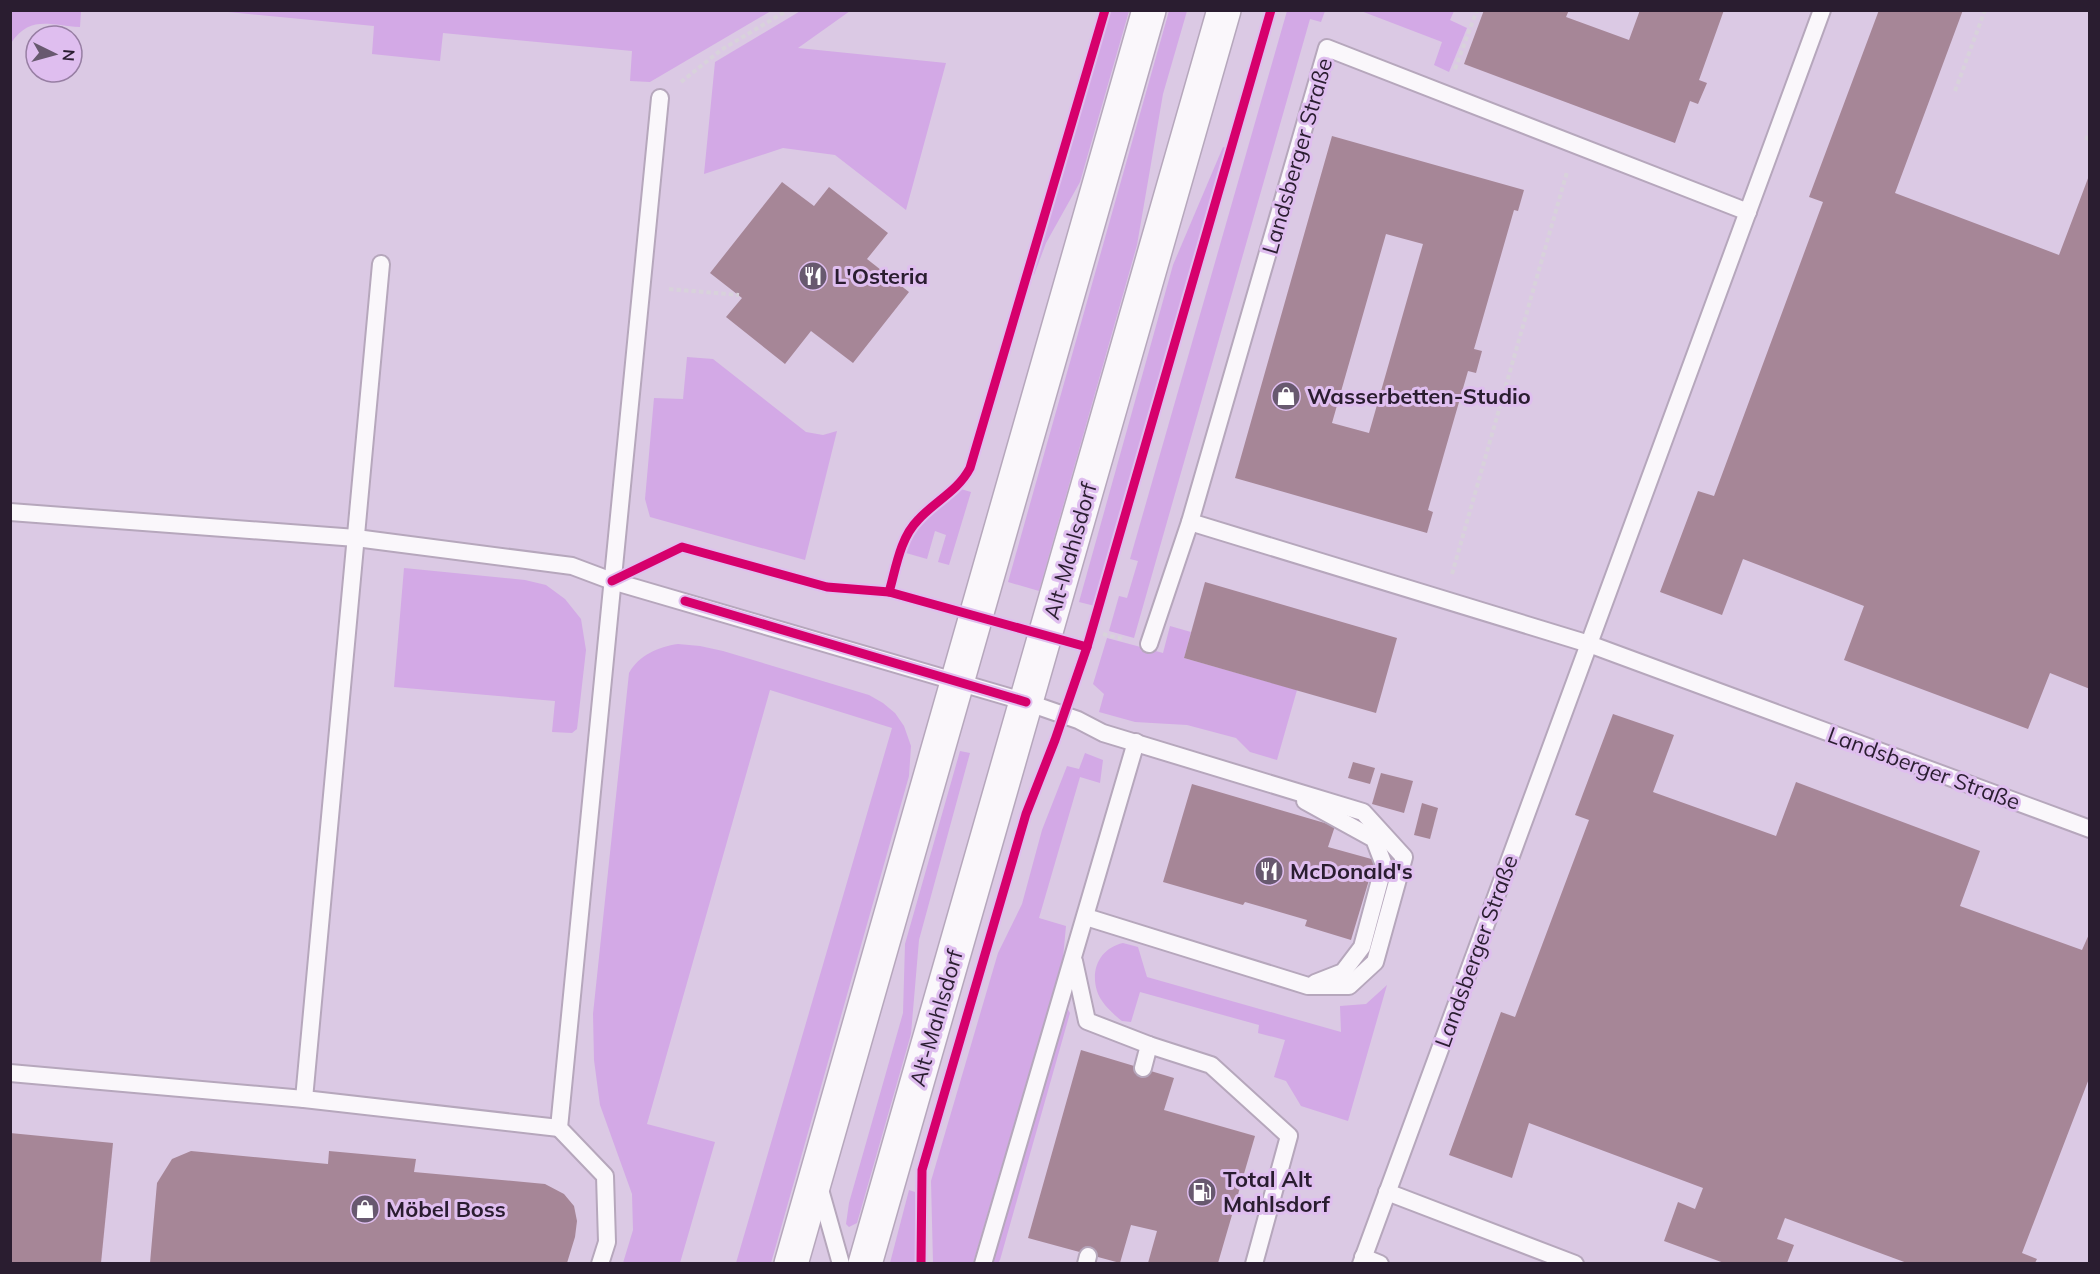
<svg xmlns="http://www.w3.org/2000/svg" width="2100" height="1274" font-family="Mulish,sans-serif">
<style>
.green{fill:#d3a9e6}
.building{fill:#a68697;fill-rule:evenodd}
.lines{fill:none;stroke-linecap:round;stroke-linejoin:round}
.service-casing{stroke:#b6a7bc;stroke-width:20}
.primary-casing{stroke:#b6a7bc;stroke-width:36}
.path{stroke:#d8d2db;stroke-width:4;stroke-dasharray:4.5 3;stroke-linecap:butt}
.service{stroke:#faf7fb;stroke-width:16}
.primary{stroke:#faf7fb;stroke-width:33}
.cycleway-casing{stroke:#dfbeef;stroke-width:13}
.cycleway{stroke:#d6006c;stroke-width:9}
.labels{text-anchor:middle;stroke-width:6;stroke-linejoin:round;paint-order:stroke}
.street-label{font-size:22px;fill:#2a1d30;stroke:#dfbeef}
.poi-label{font-size:22px;font-weight:bold;fill:#2a1d30;stroke:#dfbeef;text-anchor:start}
</style>
<rect width="100%" height="100%" fill="#dbc9e4"/>
<g class="green">
<path d="M11,10L81,11L80,27C49,25 30,15 11,43Z"/>
<polygon points="802,10 850,11 798,48 946,63 906,210 835,155 783,148 704,174 715,62"/>
<polygon points="218,11 771,10 771,11 650,82 630,81 632,51 443,33 440,61 372,54 374,26"/>
<polygon points="1110,11 1129,11 1080,182 1046,243 1034,275 1030,274 1064,171"/>
<polygon points="1169,11 1187,11 1163,94 1137,245 1039,591 1008,582"/>
<polygon points="1287,11 1325,11 1321,22 1310,19 1134,638 1109,631 1119,596 1127,598 1138,561 1130,559"/>
<polygon points="1361,11 1454,11 1450,20 1467,28 1449,72 1434,65 1442,42"/>
<polygon points="1223,147 1226,148 1095,606 1079,602 1173,265"/>
<polygon points="687,357 713,359 806,432 823,435 837,431 805,560 650,517 645,499 654,398 683,399"/>
<path d="M961,489L971,492L949,565L938,562L946,535L935,531L927,559L906,553C917,519 938,512 961,489Z"/>
<polygon points="404,568 525,580 546,585 565,599 581,619 586,650 577,729 572,733 552,732 555,701 394,687"/>
<polygon points="1170,626 1191,632 1184,658 1297,690 1277,760 1250,752 1236,738 1187,725 1135,722 1099,712 1104,694 1093,684 1107,638 1163,653"/>
<path d="M678,644L700,646L723,651L869,695L883,703L895,713L904,726L911,746L909,776L771,1263H736L892,728L770,690L647,1124L715,1142L680,1263H623L633,1230L632,1194L600,1105L594,1060L593,1014L629,673C639,655 658,647 678,644Z"/>
<polygon points="960,751 970,753 919,940 911,1034 857,1223 849,1227 846,1224 849,1203 903,1013 905,944"/>
<polygon points="1085,753 1103,760 1100,783 1080,777 1039,918 1066,926 1063,958 974,1260 973,1263 933,1263 931,1181 998,953 1022,904 1042,830 1067,766 1079,769"/>
<path d="M1123,943L1138,947L1147,977L1341,1032L1340,1006L1366,1004L1387,985L1348,1121L1301,1106L1286,1081L1274,1077L1285,1040L1258,1033L1259,1025L1140,992L1131,1022L1122,1021C1113,1014 1100,1002 1097,991C1090,968 1101,948 1123,943Z"/>
<polygon points="1066,1006 1070,1013 1000,1260 998,1263 991,1264"/>
<polygon points="909,1190 915,1192 915,1263 890,1263"/>
</g>
<g class="building">
<polygon points="1484,10 1569,10 1566,17 1629,40 1640,10 1724,10 1699,80 1707,83 1698,104 1690,101 1675,143 1464,64"/>
<polygon points="1879,10 1963,10 1895,193 2059,255 2090,173 2090,689 2050,673 2028,729 1844,660 1864,606 1743,559 1722,615 1660,592 1698,491 1714,496 1823,202 1809,197"/>
<path d="M1332,136L1524,190L1518,211L1514,210L1474,349L1482,351L1476,373L1468,371L1444,454L1428,510L1433,512L1427,533L1235,478ZM1386,234L1423,244L1369,433L1332,423Z"/>
<polygon points="782,182 814,206 829,187 888,233 867,259 909,292 853,363 811,331 785,364 726,317 742,298 710,273"/>
<polygon points="1205,582 1397,638 1376,713 1184,658"/>
<polygon points="1613,714 1674,735 1653,792 1776,836 1796,782 1980,851 1960,906 2082,950 2090,932 2090,1076 2022,1253 2037,1259 2035,1263 1907,1263 1785,1218 1777,1239 1794,1245 1787,1263 1724,1263 1664,1241 1678,1202 1695,1209 1703,1188 1529,1123 1512,1178 1449,1155 1501,1012 1515,1017 1589,820 1575,815"/>
<polygon points="1353,762 1375,768 1370,784 1348,778"/>
<polygon points="1381,773 1413,781 1404,813 1372,804"/>
<polygon points="1192,784 1335,826 1328,847 1375,860 1351,940 1305,926 1307,920 1245,902 1243,905 1163,882"/>
<polygon points="1422,803 1438,808 1430,839 1414,835"/>
<polygon points="1081,1050 1174,1078 1164,1110 1255,1136 1218,1263 1148,1263 1157,1231 1131,1225 1120,1263 1028,1238"/>
<polygon points="10,1133 113,1143 101,1263 10,1263"/>
<polygon points="191,1151 328,1164 329,1151 416,1159 414,1172 545,1184 564,1194 574,1206 577,1221 575,1237 567,1263 150,1263 157,1183 172,1159"/>
</g>
<g class="lines">
<g class="service-casing">
<g id="service">
<polyline points="10,512 356,538 572,566 612,581 1026,702 1078,720 1103,733 1363,812 1404,857 1375,962 1349,986 1308,986 1086,917"/>
<polyline points="1190,522 1589,644 2090,829"/>
<polyline points="1149,644 1190,522 1327,48 1748,212"/>
<polyline points="1305,801 1374,839 1384,865 1362,947 1343,972 1315,983"/>
<polyline points="1074,961 1087,1021 1149,1045 1143,1068"/>
<polyline points="1149,1045 1211,1065 1289,1136 1254,1264"/>
<polyline points="10,1073 304,1099 559,1128"/>
<polyline points="304,1099 381,264"/>
<polyline points="819,1186 841,1264"/>
<polyline points="1387,1192 1575,1264"/>
<polyline points="1363,1257 1380,1264"/>
<polyline points="600,1264 607,1242 605,1176 559,1128 660,98"/>
<polyline points="983,1264 1136,742"/>
<polyline points="1086,1264 1088,1256"/>
<polyline points="1361,1264 1822,10"/>
</g>
</g>
<g class="primary-casing">
<g id="primary">
<polyline points="791,1264 1149,10"/>
<polyline points="865,1264 1224,10"/>
</g>
</g>
<g class="path">
<polyline points="1455,69 1477,10"/>
<polyline points="681,82 721,50 788,10"/>
<polyline points="1955,91 1985,10"/>
<polyline points="2086,140 2090,130"/>
<polyline points="669,289 739,295"/>
<polyline points="1452,574 1567,172"/>
<polyline points="1103,634 1123,639"/>
</g>
<use href="#service" class="service"/>
<use href="#primary" class="primary"/>
<g class="cycleway-casing">
<g id="cycleway">
<polyline points="612,581 682,547 827,587 889,592 1087,647"/>
<path d="M889,592C896,568 900,538 918,520C935,501 958,491 970,468L1105,10"/>
<polyline points="685,601 1026,702"/>
<polyline points="921,1264 922,1170 1026,814 1055,740 1087,647 1271,10"/>
</g>
</g>
<use href="#cycleway" class="cycleway"/>
</g>
<defs>
<g id="restaurant-disc" transform="scale(1.5)"><circle r="9.5" fill="#68596f" stroke="#dfbeef"/><path d="M-5-6h1v4h1v-4h1v4h1v-4h1v5L-1.5 .5V6h-2V.5L-5-1ZM5-6V6H3V1.5H1.5Q1.5-4 5-6Z" fill="#fff"/></g>
<g id="shop-disc" transform="scale(1.5)"><circle r="9.5" fill="#68596f" stroke="#dfbeef"/><path d="M-5-2.5h2.3a2.7 3.5 0 0 1 5.4 0H5L5.5 6h-11ZM-1.5-2.5h3a1.5 2.3 0 0 0-3 0Z" fill="#fff"/></g>
<g id="fuel-disc" transform="scale(1.5)"><circle r="9.5" fill="#68596f" stroke="#dfbeef"/><path d="M-5.5-6h7V0h2V4h1.3V-2.5L3-4.5l.8-.8L6-3V5H2.5V1h-1V6h-7ZM-4.2-4.7v3.2H.2V-4.7Z" fill="#fff"/></g>
</defs>
<g fill-rule="evenodd">
<use href="#restaurant-disc" x="813" y="276"/>
<use href="#shop-disc" x="1286" y="396"/>
<use href="#restaurant-disc" x="1269" y="871"/>
<use href="#fuel-disc" x="1202" y="1192"/>
<use href="#shop-disc" x="365" y="1209"/>
</g>
<g class="labels">
<g class="street-label">
<text transform="translate(1297 156) rotate(-74)" y="8">Landsberger Straße</text>
<text transform="translate(1070 551) rotate(-74)" y="8">Alt-Mahlsdorf</text>
<text transform="translate(1924 768) rotate(20)" y="8">Landsberger Straße</text>
<text transform="translate(1476 951) rotate(-70)" y="8">Landsberger Straße</text>
<text transform="translate(936 1018) rotate(-74)" y="8">Alt-Mahlsdorf</text>
</g>
<g class="poi-label">
<text x="834" y="284">L'Osteria</text>
<text x="1307" y="404">Wasserbetten-Studio</text>
<text x="1290" y="879">McDonald's</text>
<text x="1223" y="1187">Total Alt<tspan x="1223" dy="25">Mahlsdorf</tspan></text>
<text x="386" y="1217">Möbel Boss</text>
</g>
</g>
<rect width="2100" height="1274" fill="none" stroke="#2a1d30" stroke-width="24"/>
<g transform="translate(54 54) rotate(95)"><circle r="28" fill="#dfbeef" stroke="#977ea3" stroke-width="1.5"/>
<path d="M0-4.5L10 22L0 15L-10 22Z" fill="#68596f"/>
<text y="-9" font-size="16" font-weight="bold" text-anchor="middle" fill="#2a1d30">N</text>
</g>
</svg>
